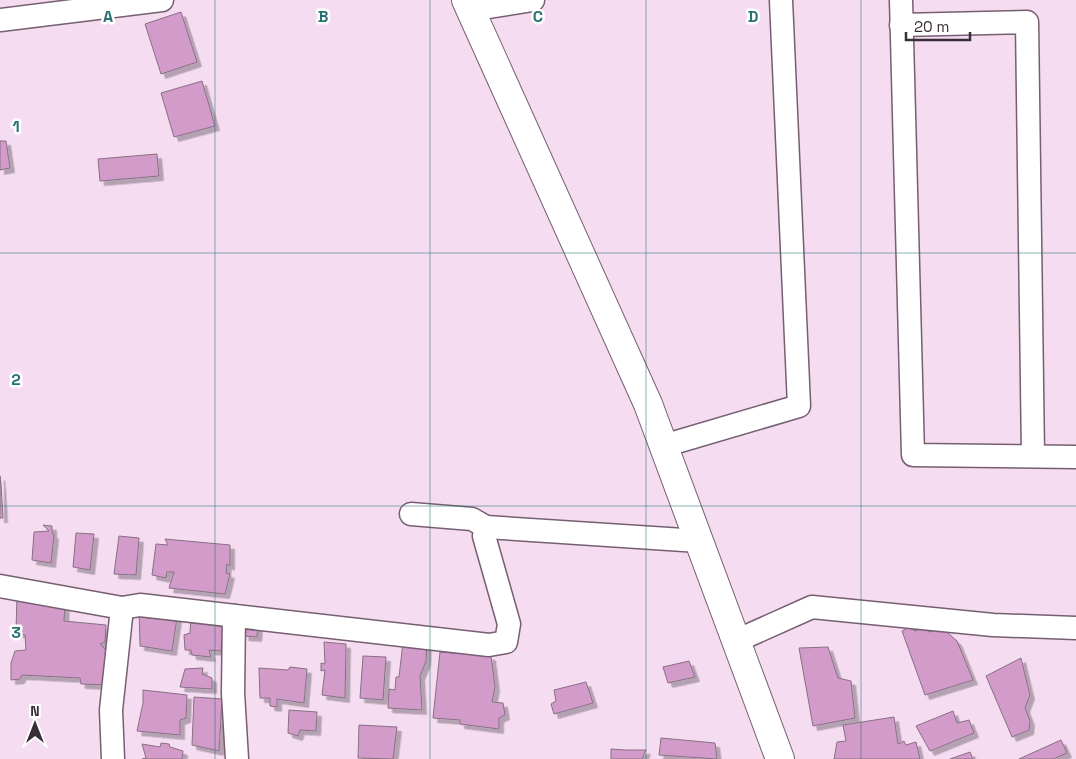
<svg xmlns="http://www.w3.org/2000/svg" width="1076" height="759" font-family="'Space Grotesk',sans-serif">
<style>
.building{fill:#d29bca;stroke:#867083;filter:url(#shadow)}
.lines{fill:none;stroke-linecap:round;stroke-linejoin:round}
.minor-casing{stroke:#755f71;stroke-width:25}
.major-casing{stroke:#755f71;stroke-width:30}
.minor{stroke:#fff;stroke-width:22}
.major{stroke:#fff;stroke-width:28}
.grid{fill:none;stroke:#287273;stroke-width:1;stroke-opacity:0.55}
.grid-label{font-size:16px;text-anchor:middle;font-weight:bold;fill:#287273;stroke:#fff;stroke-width:5;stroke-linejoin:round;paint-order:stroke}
</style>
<defs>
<filter id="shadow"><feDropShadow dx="4.5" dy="4.5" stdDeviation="0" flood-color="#0004"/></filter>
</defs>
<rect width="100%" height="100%" fill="#f6dcf1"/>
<g class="building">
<polygon points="181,12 197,62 161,74 145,24"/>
<polygon points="202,81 215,126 174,137 161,93"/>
<polygon points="0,141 6,141 10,168 0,170"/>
<polygon points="157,154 159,176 100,181 98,159"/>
<polygon points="0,476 1,484 3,518 0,518"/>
<polygon points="43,525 52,526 52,533 54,535 51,563 32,560 34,532 49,531"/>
<polygon points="76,533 94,534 90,570 73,567"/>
<polygon points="119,536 139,538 136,575 114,574"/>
<polygon points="165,539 230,545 230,566 227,564 226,573 230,574 225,594 169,588 174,572 167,572 166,578 152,575 156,544 168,545"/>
<polygon points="17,594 65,603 64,621 106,625 105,642 100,644 107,651 108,685 81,684 80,678 22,675 20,679 11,680 11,663 15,651 26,650 25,635 16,632"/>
<polygon points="139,611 178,611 172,651 140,646"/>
<polygon points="191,616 228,620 227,641 222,639 221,651 209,650 211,657 192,655 191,650 185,650 184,635 190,633"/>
<polygon points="246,623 258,625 257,637 244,636"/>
<polygon points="913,625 914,631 924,628 929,632 942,628 957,641 973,680 925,695 902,631"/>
<polygon points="427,641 426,661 420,676 422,710 388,708 389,689 395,690 396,677 399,677 403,642"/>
<polygon points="324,642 346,644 345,698 322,695 325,670 321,671 321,663 325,664"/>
<polygon points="828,647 838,678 851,681 855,718 813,726 799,648"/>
<polygon points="440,652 491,656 495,687 492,702 503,703 505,715 499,718 499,729 460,724 460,720 433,718"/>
<polygon points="363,656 386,657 383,700 360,698"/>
<polygon points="1021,658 1030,695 1025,708 1030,721 1029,730 1012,737 986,676"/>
<polygon points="689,661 695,677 668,683 663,667"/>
<polygon points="290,667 307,669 304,703 277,699 277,707 270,706 270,698 260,698 259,668 288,670"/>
<polygon points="203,668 202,674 212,678 212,689 180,687 185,669"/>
<polygon points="586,682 593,703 554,714 551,704 556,701 554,690"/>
<polygon points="143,690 187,695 186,718 180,720 180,735 137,731 143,703"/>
<polygon points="194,697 222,699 219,751 192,745"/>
<polygon points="289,710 317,712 316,731 300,730 298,736 288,733"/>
<polygon points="953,711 957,723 969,720 974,733 930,751 916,726"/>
<polygon points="894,717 898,744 904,741 906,745 916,742 920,759 834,759 837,742 846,741 843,725"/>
<polygon points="359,725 397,727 393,759 358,758"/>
<polygon points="661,738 715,743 717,759 659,755"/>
<polygon points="1061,740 1067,753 1053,759 1019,759"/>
<polygon points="161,743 169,744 170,747 183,751 182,759 142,759 146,758 142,744 160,747"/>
<polygon points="611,749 626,750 646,750 642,759 611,759"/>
<polygon points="970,752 973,759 950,759"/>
</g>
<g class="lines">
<g class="minor-casing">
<g id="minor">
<polyline points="901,0 913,455 1076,457"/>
<polyline points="470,10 533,0"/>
<polyline points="0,20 162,0"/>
<polyline points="901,25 1027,22 1033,456"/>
<polyline points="663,446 799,406 781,0"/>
<polyline points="411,514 472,519 486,527 699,541"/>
<polyline points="0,586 122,608 140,605 489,645 506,642 509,624 484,536 486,527"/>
<polyline points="234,616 233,693 237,759"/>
<polyline points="736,641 812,607 993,625 1076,628"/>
<polyline points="113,759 111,710 122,608"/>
</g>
</g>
<g class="major-casing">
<polyline id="major" points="466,0 648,404 780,759"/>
</g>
<use href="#minor" class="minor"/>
<use href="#major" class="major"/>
</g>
<path class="grid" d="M215,0V759M430,0V759M646,0V759M861,0V759M0,253H1076M0,506H1076"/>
<g class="grid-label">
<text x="108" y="22">A</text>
<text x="323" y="22">B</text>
<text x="538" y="22">C</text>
<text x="753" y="22">D</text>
<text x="16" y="132">1</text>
<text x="16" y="385">2</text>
<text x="16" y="638">3</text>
</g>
<g transform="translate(35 724)" stroke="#ffffff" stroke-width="4" paint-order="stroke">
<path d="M0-4L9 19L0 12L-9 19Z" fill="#372e36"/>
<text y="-8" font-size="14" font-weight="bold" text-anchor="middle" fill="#372e36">N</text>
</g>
<path d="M906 32v8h64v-8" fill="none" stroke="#372e36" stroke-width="2.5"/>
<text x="914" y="32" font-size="15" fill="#372e36" stroke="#ffffff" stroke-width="4" paint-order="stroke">20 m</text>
</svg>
